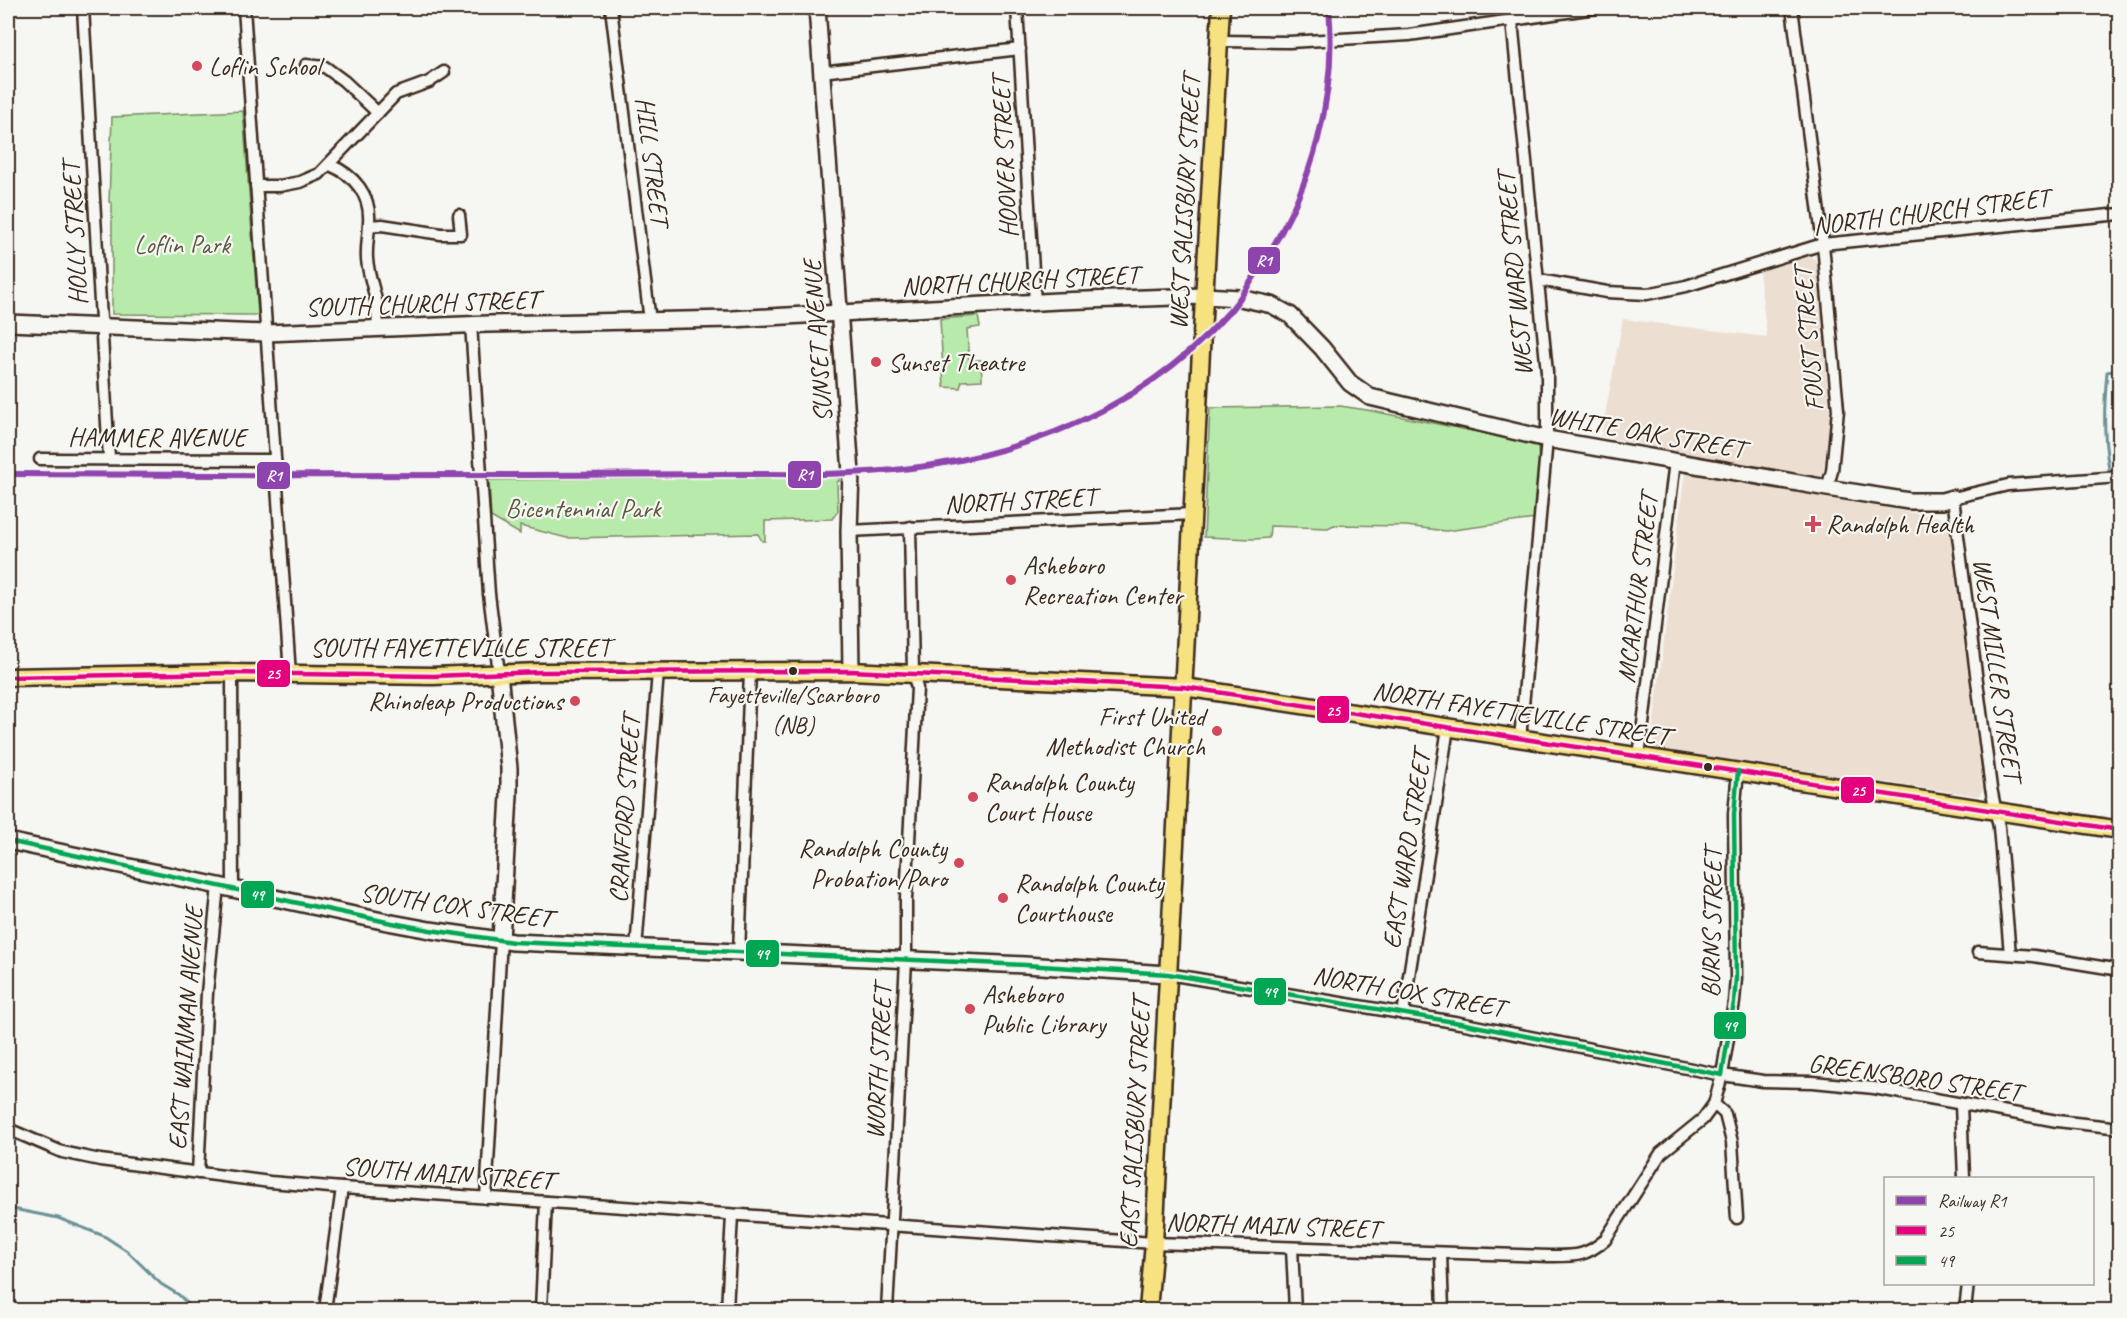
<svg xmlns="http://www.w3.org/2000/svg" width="2127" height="1318" font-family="Caveat,sans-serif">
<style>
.built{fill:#ecdfd2}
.green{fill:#b8ebab;stroke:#7a8a64;stroke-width:1.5}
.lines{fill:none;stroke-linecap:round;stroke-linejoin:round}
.stream{stroke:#6a9297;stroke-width:3}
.street-casing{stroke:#3b2a1e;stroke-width:15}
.secondary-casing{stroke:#3b2a1e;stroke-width:20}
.primary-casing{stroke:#3b2a1e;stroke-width:21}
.street{stroke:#f6f6f2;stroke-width:10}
.secondary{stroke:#f6f6f2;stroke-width:15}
.primary{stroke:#f6e281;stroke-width:16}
.bus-1-casing{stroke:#f6f6f2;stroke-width:9}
.bus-2-casing{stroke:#f6f6f2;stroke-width:9}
.bus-1{stroke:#e5007d;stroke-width:4.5}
.bus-2{stroke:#00a651;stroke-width:4.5}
.rail-1-casing{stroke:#f6f6f2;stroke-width:10}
.rail-1{stroke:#8e44ad;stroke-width:6}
.poi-dot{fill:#d1495b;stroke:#f6f6f2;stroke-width:2}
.bus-dot{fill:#3b2a1e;stroke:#f6f6f2;stroke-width:2}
.labels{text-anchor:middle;stroke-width:4.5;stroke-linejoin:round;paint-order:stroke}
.bus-label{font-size:24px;fill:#3b2a1e;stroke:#f6f6f2}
.poi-label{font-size:26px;fill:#3b2a1e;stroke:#f6f6f2;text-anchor:start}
.street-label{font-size:26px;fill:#3b2a1e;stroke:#f6f6f2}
.park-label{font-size:26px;fill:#5a5a41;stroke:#f6f6f2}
.line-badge{stroke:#f6f6f2;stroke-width:2}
.badge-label{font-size:16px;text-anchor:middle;font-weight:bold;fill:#fff}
</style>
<rect width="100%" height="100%" fill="#f6f6f2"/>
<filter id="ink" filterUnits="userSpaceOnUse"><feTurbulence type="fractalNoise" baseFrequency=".0167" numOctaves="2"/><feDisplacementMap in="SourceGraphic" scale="12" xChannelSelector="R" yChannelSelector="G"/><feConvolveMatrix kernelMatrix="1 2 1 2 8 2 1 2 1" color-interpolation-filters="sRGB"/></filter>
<g filter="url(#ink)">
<polygon class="built" points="1805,257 1811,257 1816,260 1818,267 1830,419 1825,461 1818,497 1939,517 1946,521 1949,527 1983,790 1979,796 1657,749 1652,737 1687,454 1601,436 1623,319 1767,337 1759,272"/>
<g class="green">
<polygon points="243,111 258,315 112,314 112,203 109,202 112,117"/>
<polygon points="978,316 980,327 967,329 969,360 981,360 982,380 962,381 960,388 944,387 940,319"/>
<polygon points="1340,406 1367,410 1538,444 1539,468 1535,519 1446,531 1406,526 1334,525 1328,528 1270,526 1269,538 1253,539 1204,537 1210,408"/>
<polygon points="839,477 839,481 837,482 838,511 832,519 765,521 765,541 762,541 758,534 567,538 520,526 520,534 491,517 489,480"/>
</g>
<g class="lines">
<g class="stream">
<path d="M2109,469C2103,435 2104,406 2107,372L2120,370"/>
<polyline points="2112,488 2116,524 2120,530"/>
<polyline points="8,1208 58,1218 104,1236 127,1251 161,1284 179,1295 194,1310"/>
</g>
<g class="street-casing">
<g id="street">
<polyline points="83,8 109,458"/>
<polyline points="244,8 290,674"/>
<polyline points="611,8 650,321"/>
<polyline points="1017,8 1035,303"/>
<polyline points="1792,8 1823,244 1838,410 1832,471 1827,488"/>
<polyline points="1512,21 1547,372 1547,439 1520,739"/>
<polyline points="1219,41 1289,42 1409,35 1595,8"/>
<polyline points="306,65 325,67 344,81 378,113"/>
<polyline points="821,72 1020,49"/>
<path d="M330,165C354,175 371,195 369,222C369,235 366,246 367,259C368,272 372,283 375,296C378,306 377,318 378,328"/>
<polyline points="256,186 279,186 300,182 319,174 396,94 429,82 444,72"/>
<polyline points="369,226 382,225 441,234 461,234 459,215"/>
<polyline points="1539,280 1607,292 1647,294 1686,286 1823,244 2120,214"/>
<polyline points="471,324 489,594 499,673"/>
<polyline points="40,459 275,460"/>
<polyline points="849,531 1193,514"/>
<polyline points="232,673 233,890"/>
<polyline points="1639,757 1675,461"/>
<polyline points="636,949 658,672"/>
<polyline points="1978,952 2034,956 2120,970"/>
<polyline points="739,953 750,672"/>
<polyline points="2010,954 1999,827 1991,788 1953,498 2008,485 2120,477"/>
<polyline points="1168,974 1460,1023 1722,1075 1734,1002 1736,978 1734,814 1738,771"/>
<polyline points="1403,1014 1448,728"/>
<polyline points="1714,1104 1725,1114 1732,1142 1737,1218"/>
<polyline points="1961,1105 1964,1178"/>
<path d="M8,1129L62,1152L100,1160L270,1182L342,1188L1154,1243L1549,1256C1575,1256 1585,1257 1605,1240L1661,1153L1703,1119L1714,1104L1722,1075L1763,1081L1813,1082L1874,1088L2057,1121L2120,1128"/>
<polyline points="198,1173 207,993 218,886"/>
<polyline points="486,1198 501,940"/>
<polyline points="1292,1248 1295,1310"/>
<polyline points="1441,1253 1443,1310"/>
<polyline points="325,1310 342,1188"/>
<polyline points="541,1310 546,1202"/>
<polyline points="727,1310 732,1215"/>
<polyline points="887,1310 906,961 906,899 917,688 913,673 910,527"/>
<polyline points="1965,1310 1968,1284"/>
</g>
</g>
<g class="secondary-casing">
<g id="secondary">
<polyline points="817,8 851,473 849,531 851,671"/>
<polyline points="8,323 266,333 487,324 732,319 1058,301 1204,296 1240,298 1272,305 1290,315 1322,348 1350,383 1370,397 1547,439 1827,488 1909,501 1942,501 1953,498"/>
<polyline points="499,673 509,768 509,795 501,940"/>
<polyline points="8,841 387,922 430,930 513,942 1025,965 1168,974"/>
</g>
</g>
<g class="primary-casing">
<g id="primary">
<polyline points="8,677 232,673 433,676 540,672 851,671 1184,687 2120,830"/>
<polyline points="1148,1310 1154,1243 1201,351 1221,8"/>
</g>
</g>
<use href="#street" class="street"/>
<use href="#secondary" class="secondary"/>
<use href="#primary" class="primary"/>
<g class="bus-1-casing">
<polyline id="bus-1" points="8,677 232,673 433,676 540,672 851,671 1184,687 2120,830"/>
</g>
<g class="bus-2-casing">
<polyline id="bus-2" points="8,841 387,922 430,930 513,942 1025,965 1168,974 1460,1023 1722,1075 1734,1002 1736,978 1734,814 1738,771"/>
</g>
<use href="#bus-1" class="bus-1"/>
<use href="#bus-2" class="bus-2"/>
<g class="rail-1-casing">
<path id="rail-1" d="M8,474C181,475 355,476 528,475C601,475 673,474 745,474C779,474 814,475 849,473C991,468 1133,421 1229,312C1243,296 1254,277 1265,259C1313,186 1337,95 1329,8"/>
</g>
<use href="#rail-1" class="rail-1"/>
</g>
</g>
<g class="poi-dot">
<circle cx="197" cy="66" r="6"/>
<circle cx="876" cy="362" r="6"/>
<path d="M1810 515h6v6h6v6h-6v6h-6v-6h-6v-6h6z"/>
<circle cx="1011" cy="580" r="6"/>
<circle cx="575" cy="701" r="6"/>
<circle cx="1217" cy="731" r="6"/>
<circle cx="973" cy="797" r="6"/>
<circle cx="959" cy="863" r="6"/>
<circle cx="1003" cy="898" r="6"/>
<circle cx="970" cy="1009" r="6"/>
</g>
<g class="bus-dot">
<circle cx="793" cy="671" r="5"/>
<circle cx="1708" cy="767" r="5"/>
</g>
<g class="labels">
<g class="bus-label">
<text x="793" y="703">Fayetteville/Scarboro<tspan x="793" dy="30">(NB)</tspan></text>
</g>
<g class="poi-label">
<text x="209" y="75">Loflin School</text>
<text x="888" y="371">Sunset Theatre</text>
<text x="1826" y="533">Randolph Health</text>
<text x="1023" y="574">Asheboro<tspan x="1023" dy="30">Recreation Center</tspan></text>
<text x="563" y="710" text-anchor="end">Rhinoleap Productions</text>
<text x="1205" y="725" text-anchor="end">First United<tspan x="1205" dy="30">Methodist Church</tspan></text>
<text x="985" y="791">Randolph County<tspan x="985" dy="30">Court House</tspan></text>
<text x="947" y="857" text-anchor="end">Randolph County<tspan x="947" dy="30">Probation/Paro</tspan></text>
<text x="1015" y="892">Randolph County<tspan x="1015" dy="30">Courthouse</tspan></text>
<text x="982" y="1003">Asheboro<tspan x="982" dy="30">Public Library</tspan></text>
</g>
<g class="street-label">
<text transform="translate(1004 157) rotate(-93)" y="9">HOOVER STREET</text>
<text transform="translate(653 161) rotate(83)" y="9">HILL STREET</text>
<text transform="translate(1184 202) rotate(-87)" y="9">WEST SALISBURY STREET</text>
<text transform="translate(1931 211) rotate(-7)" y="9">NORTH CHURCH STREET</text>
<text transform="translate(74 234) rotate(-93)" y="9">HOLLY STREET</text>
<text transform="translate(1514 274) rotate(-95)" y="9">WEST WARD STREET</text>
<text transform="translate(1020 280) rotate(-3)" y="9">NORTH CHURCH STREET</text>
<text transform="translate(422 303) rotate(-2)" y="9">SOUTH CHURCH STREET</text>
<text transform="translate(1808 339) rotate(-95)" y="9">FOUST STREET</text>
<text transform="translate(817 341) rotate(-94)" y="9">SUNSET AVENUE</text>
<text transform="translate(1647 432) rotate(10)" y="9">WHITE OAK STREET</text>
<text x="157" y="446">HAMMER AVENUE</text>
<text transform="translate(1020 500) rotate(-3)" y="9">NORTH STREET</text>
<text transform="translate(1637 588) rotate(-83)" y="9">MCARTHUR STREET</text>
<text x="460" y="656">SOUTH FAYETTEVILLE STREET</text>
<text transform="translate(1998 669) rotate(82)" y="9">WEST MILLER STREET</text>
<text transform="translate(1521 713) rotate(9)" y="9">NORTH FAYETTEVILLE STREET</text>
<text transform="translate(624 809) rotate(-86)" y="9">CRANFORD STREET</text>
<text transform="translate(1406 850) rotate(-81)" y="9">EAST WARD STREET</text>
<text transform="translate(456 905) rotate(8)" y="9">SOUTH COX STREET</text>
<text transform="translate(1711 923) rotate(-89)" y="9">BURNS STREET</text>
<text transform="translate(1409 991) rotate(10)" y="9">NORTH COX STREET</text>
<text transform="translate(185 1028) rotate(-86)" y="9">EAST WAINMAN AVENUE</text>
<text transform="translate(878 1062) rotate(-87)" y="9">WORTH STREET</text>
<text transform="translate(1915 1077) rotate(8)" y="9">GREENSBORO STREET</text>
<text transform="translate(1134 1123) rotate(-87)" y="9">EAST SALISBURY STREET</text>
<text transform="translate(448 1173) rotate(4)" y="9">SOUTH MAIN STREET</text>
<text transform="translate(1273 1225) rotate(2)" y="9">NORTH MAIN STREET</text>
</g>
<g class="park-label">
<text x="182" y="253">Loflin Park</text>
<text x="583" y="517">Bicentennial Park</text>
</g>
</g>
<g class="line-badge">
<rect x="1247" y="246" width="34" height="29" rx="6" fill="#8e44ad"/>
<rect x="787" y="460" width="35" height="29" rx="6" fill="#8e44ad"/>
<rect x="256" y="461" width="35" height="29" rx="6" fill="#8e44ad"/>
<rect x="256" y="659" width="35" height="29" rx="6" fill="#e5007d"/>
<rect x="1316" y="695" width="34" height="29" rx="6" fill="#e5007d"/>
<rect x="1840" y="776" width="35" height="28" rx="6" fill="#e5007d"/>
<rect x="240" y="880" width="35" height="29" rx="6" fill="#00a651"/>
<rect x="745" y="939" width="35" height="29" rx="6" fill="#00a651"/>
<rect x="1253" y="977" width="34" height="29" rx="6" fill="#00a651"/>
<rect x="1713" y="1011" width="34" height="29" rx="6" fill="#00a651"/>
</g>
<g class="badge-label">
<text x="1264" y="266">R1</text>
<text x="805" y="480">R1</text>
<text x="274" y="481">R1</text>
<text x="273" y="679">25</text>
<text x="1333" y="716">25</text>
<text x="1858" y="796">25</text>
<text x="257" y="900">49</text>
<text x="762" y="959">49</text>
<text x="1270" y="997">49</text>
<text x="1730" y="1031">49</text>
</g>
<rect width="2127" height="1318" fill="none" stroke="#f6f6f2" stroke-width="30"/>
<rect x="15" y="15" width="2097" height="1288" fill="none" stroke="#3b2a1e" stroke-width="2" filter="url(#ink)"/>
<rect x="1884" y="1177" width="210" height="108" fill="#f6f6f2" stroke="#aba49d" stroke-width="1.5"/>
<rect x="1896" y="1196" width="30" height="9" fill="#8e44ad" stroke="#aba49d" stroke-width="1.5"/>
<text x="1938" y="1207" font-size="18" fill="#3b2a1e">Railway R1</text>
<rect x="1896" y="1226" width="30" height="9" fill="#e5007d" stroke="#aba49d" stroke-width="1.5"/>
<text x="1938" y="1237" font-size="18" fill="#3b2a1e">25</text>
<rect x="1896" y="1256" width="30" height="9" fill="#00a651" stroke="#aba49d" stroke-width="1.5"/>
<text x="1938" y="1267" font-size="18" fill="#3b2a1e">49</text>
</svg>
